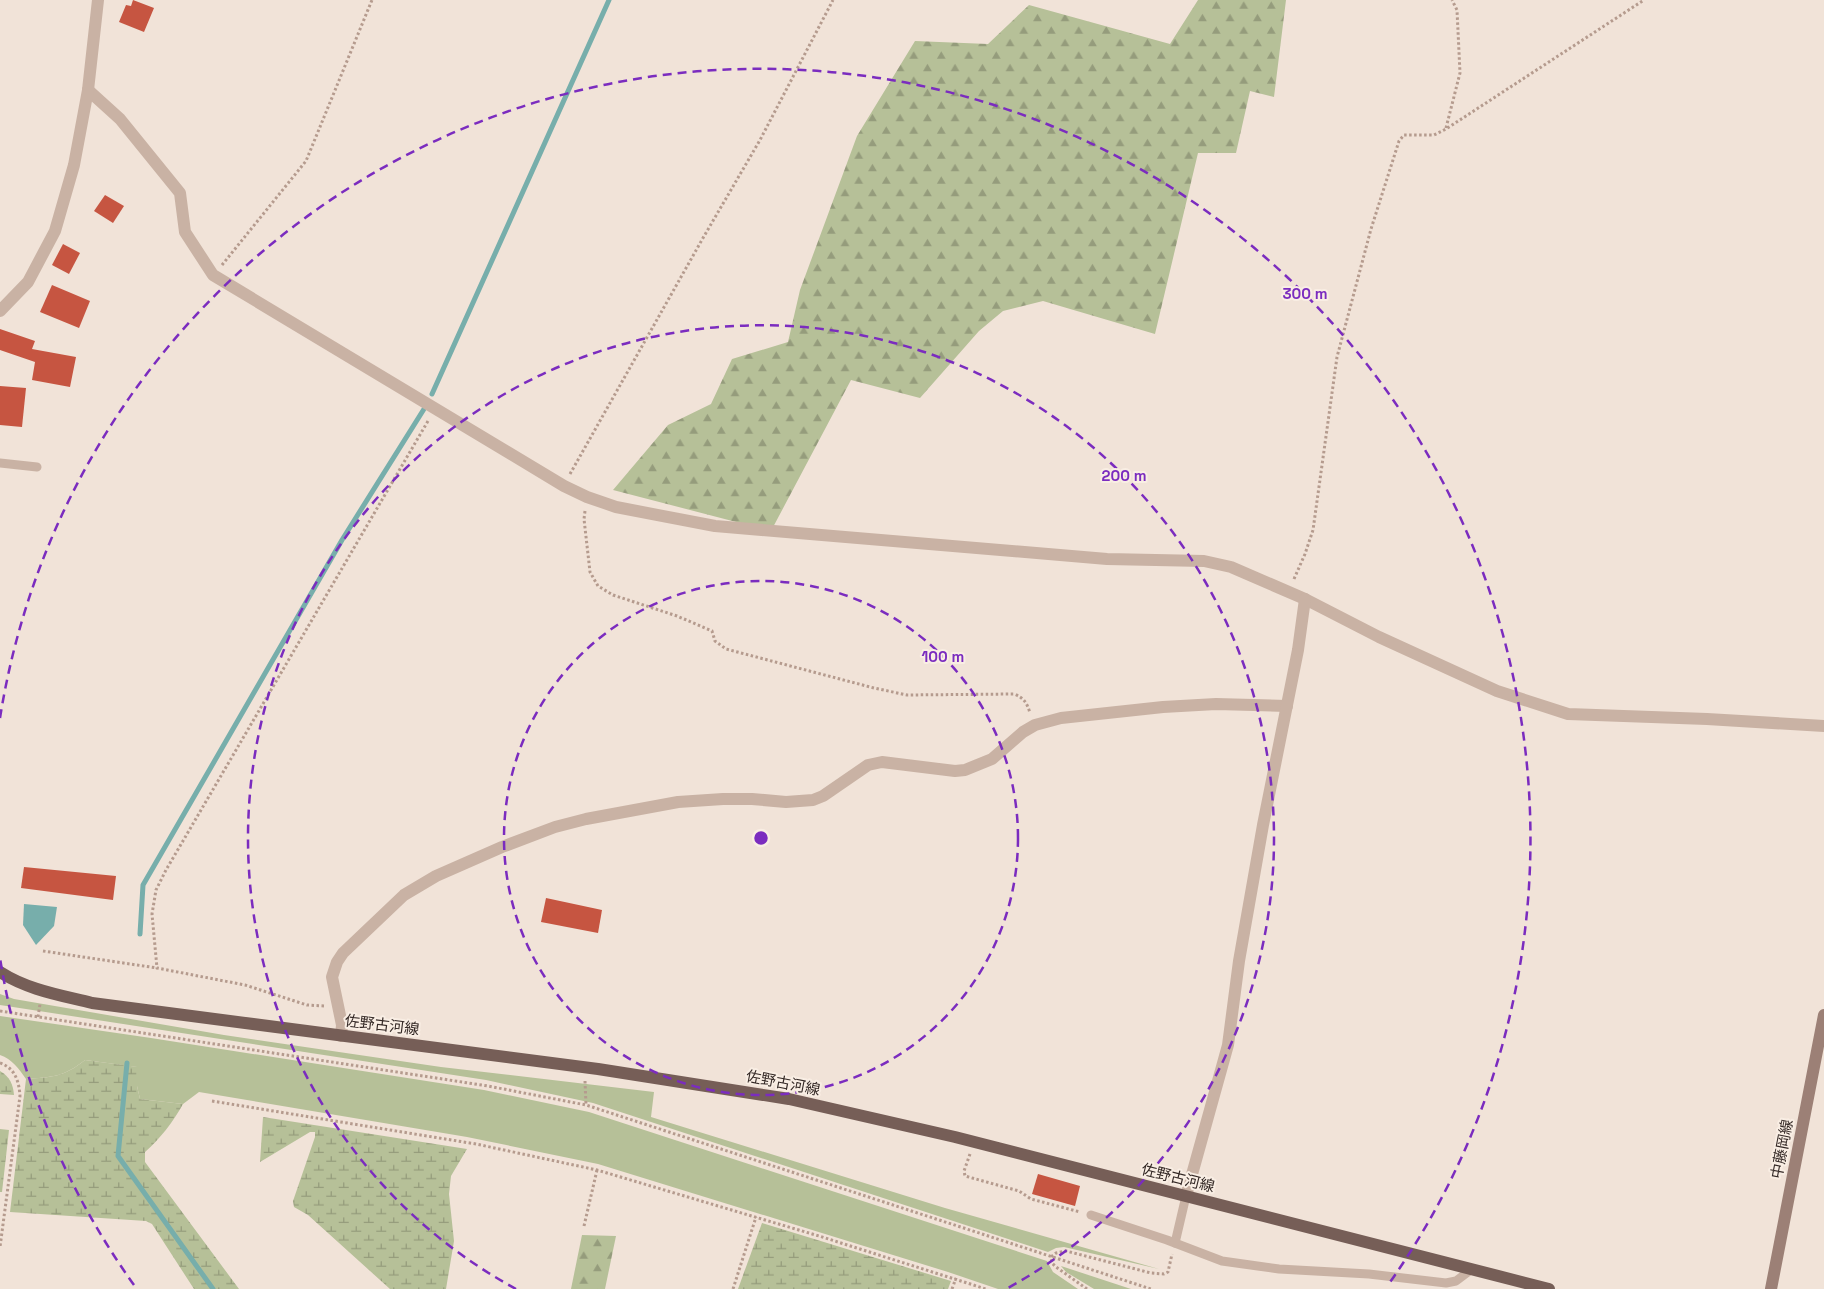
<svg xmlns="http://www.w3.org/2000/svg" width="1824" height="1289" font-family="'Space Grotesk','Noto Sans JP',sans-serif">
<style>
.green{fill:#b6c098}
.forest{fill:url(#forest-firs)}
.wetland{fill:url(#wetland-marsh)}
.water{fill:#77aeab}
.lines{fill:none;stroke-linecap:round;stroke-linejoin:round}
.stream{stroke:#77aeab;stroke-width:5}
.building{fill:#c65541}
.path{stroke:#b59b8e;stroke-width:3;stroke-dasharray:2.5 2.5;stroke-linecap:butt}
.lane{stroke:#c9b2a4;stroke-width:9}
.street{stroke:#c9b2a4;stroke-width:12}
.secondary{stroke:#9c8076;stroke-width:12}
.primary{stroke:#765e57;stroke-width:12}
.ring{fill:none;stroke:#7b2cbf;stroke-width:2.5;stroke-dasharray:9 6}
.labels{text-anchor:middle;stroke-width:4;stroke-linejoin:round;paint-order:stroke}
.street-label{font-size:15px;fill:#342926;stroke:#f9eee4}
.centre{fill:#7b2cbf;stroke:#f9eee4;stroke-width:2.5}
.ring-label{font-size:15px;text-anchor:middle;font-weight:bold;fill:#7b2cbf;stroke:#f9eee4;stroke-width:4;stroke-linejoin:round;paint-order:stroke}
</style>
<defs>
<pattern id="forest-firs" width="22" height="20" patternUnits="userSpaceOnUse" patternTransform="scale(1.25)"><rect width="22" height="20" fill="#b6c098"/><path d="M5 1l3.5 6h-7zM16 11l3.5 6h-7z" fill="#959c7c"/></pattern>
<pattern id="wetland-marsh" width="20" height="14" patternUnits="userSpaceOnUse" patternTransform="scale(1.25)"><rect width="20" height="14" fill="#b6c098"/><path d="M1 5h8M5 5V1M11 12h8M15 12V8" fill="none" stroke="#959c7c"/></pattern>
</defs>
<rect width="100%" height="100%" fill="#f1e3d8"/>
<g class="green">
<polygon points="0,994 14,999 224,1035 441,1067 654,1092 651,1117 945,1208 1159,1269 1064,1247 1056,1248 1048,1252 593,1103 486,1080 0,1005"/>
<path d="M0,1016L151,1038L484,1090L589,1112L1047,1261L1053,1272L1078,1289H998L948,1272L598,1164L467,1137L199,1092L183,1104L140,1099L137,1086V1067L85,1060C64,1077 52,1077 26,1079C19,1069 12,1059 0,1055Z"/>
<polygon points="1061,1266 1131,1289 1094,1289 1066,1272"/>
</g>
<g class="forest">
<polygon points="1198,0 1286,0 1274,97 1250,91 1236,153 1198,153 1155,334 1043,301 1003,311 979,331 920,398 851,380 771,531 613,490 668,425 711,404 732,359 788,342 800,290 857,136 915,41 988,44 1029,5 1170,44"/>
<polygon points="582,1235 616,1236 605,1289 571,1289"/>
</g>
<g class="wetland">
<path d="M85,1060L138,1067L137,1086L140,1099L183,1104C173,1122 160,1139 145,1152V1162L239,1289H194L152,1224L146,1221L10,1212L26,1079C52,1077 64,1077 85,1060Z"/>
<path d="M0,1071C10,1077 13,1084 14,1095L0,1094Z"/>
<polygon points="263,1117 467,1149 451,1176 449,1194 454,1241 446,1289 390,1289 308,1215 294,1207 293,1201 315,1137 315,1132 310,1132 260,1162"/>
<polygon points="0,1129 9,1130 2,1192 0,1192"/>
<polygon points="762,1223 951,1281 948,1289 738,1289"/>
</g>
<polygon class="water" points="24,904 57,907 54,926 36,945 23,925"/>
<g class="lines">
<g class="stream">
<polyline points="432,394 609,0"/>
<polyline points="140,934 143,885 342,540 424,409"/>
<polyline points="127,1063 118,1156 213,1289"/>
</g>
</g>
<g class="building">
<polygon points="133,0 154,8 144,32 119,22 126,5 131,6"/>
<polygon points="105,195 124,206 113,223 94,211"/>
<polygon points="63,244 80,253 69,274 52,265"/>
<polygon points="52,285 90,301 79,328 40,312"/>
<polygon points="0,329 35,341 32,349 76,357 70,387 32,380 35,362 0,350"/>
<polygon points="0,386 26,388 22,427 0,425"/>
<polygon points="24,867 116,876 113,900 21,888"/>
<polygon points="546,898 602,910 598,933 541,922"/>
<polygon points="1038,1174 1080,1186 1075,1206 1032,1194"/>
</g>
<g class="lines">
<g class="path">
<polyline points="1446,128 1460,73 1457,10 1452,0"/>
<polyline points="222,265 306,161 372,0"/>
<polyline points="570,474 703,238 760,140 833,0"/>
<path d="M585,511L584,519L590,572L598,586L613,595L677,616L712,631L715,641L726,649L874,688L907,695L1014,694C1024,698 1027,703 1030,713"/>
<polyline points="1294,579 1305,554 1313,530 1337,357 1371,229 1399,141 1404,135 1434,135 1446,129 1644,0"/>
<polyline points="43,951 157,968"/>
<polyline points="324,1006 307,1005 245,985 157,968 152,914 156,890 166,870 428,421"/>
<polyline points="0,1011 488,1086 586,1105 1151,1289"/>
<polyline points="38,1017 40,1004"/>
<path d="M0,1063C15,1068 19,1081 20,1096L0,1247"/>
<polyline points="585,1081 586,1105"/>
<polyline points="212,1101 476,1144 597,1170 819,1236 986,1289"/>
<polyline points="970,1154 964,1171 965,1176 1019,1191 1031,1199 1080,1212"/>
<polyline points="584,1226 597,1170"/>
<polyline points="733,1289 756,1217"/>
<polyline points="952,1289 956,1278"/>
<polyline points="1087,1289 1056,1267 1052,1263 1051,1257 1056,1253 1066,1251 1151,1273 1164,1274 1168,1272 1172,1254"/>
</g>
<g class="lane">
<polyline points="0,463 37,467"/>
<polyline points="1091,1215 1167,1240 1222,1261 1279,1269 1369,1274 1446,1283 1456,1281 1472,1269"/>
<polyline points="1175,1243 1186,1196"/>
</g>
<g class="street">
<polyline points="88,90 120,119 180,193 185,232 213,275 564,486 587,497 616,507 715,526 1107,559 1204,561 1231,567 1305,599 1379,637 1497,691 1568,714 1707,719 1824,726"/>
<polyline points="0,311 28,282 55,231 74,165 88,90 98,0"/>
<polyline points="341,1036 342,1025 332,977 337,962 343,953 404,895 436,876 502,847 555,827 586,819 678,802 723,799 752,799 786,802 813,800 823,796 868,765 882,762 955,771 965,770 992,759 1023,732 1035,725 1061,718 1163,707 1216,704 1287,706"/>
<polyline points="1186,1196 1228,1045 1239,961 1263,825 1298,650 1305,599"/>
</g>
<polyline class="secondary" points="1771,1289 1824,1015"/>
<path class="primary" d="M0,972C28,990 60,995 92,1003L598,1069L789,1099L955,1137L1549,1289"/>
</g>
<g class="ring">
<circle cx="761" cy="838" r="257"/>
<path d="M516 1289A513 513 0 1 1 1006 1289"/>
<path d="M134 1285A770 770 0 0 1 0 958M0 718A770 770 0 1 1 1388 1285"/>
</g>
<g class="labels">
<g class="street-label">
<text transform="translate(382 1025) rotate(7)" y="5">佐野古河線</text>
<text transform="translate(783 1083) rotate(11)" y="5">佐野古河線</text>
<text transform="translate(1782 1149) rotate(-79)" y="5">中藤岡線</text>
<text transform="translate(1178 1178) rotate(14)" y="5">佐野古河線</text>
</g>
</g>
<circle cx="761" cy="838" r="8" class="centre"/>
<g class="ring-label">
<text x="1305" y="299">300 m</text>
<text x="1124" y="481">200 m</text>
<text x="943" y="662">100 m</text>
</g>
</svg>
